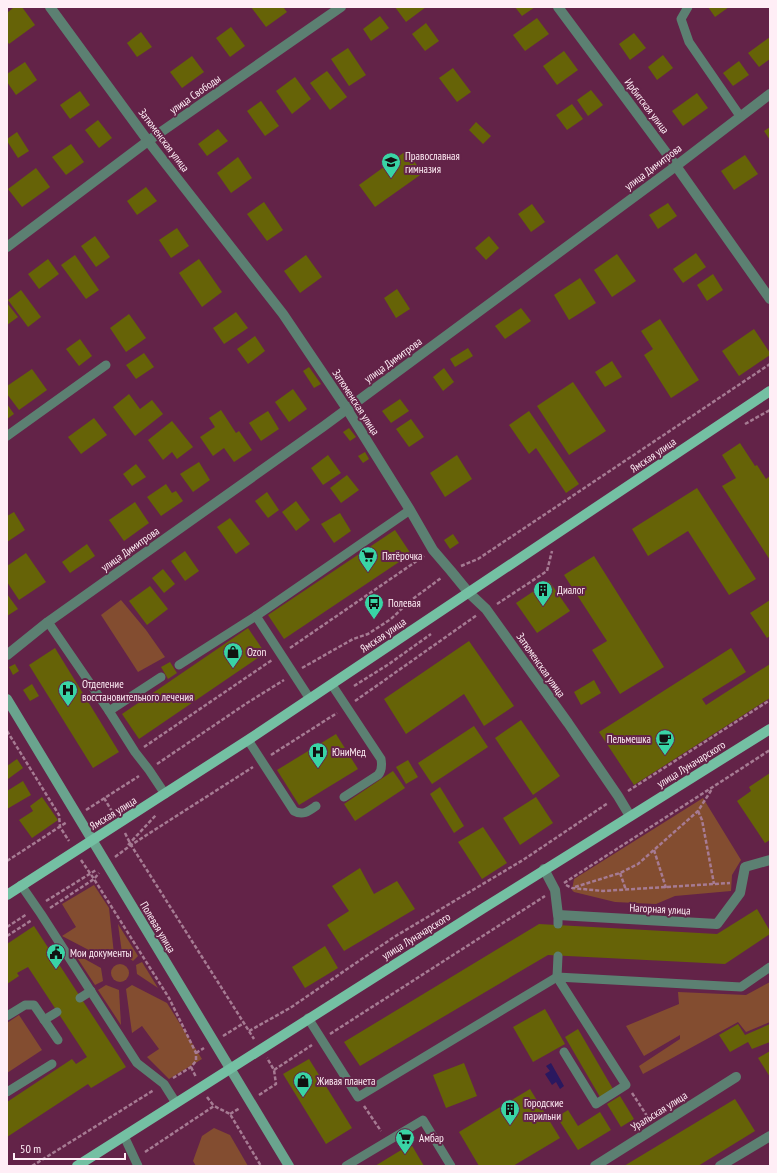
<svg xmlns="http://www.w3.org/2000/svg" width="777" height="1173" font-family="'PT Sans Narrow',sans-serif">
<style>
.green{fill:#834d30}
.water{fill:#2a185f}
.building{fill:#666307}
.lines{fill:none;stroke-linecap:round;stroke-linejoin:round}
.path{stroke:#a67b93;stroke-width:2.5;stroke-dasharray:4 2;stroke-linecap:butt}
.lane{stroke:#5c8072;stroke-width:9}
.street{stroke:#5c8072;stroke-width:10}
.secondary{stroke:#6aa48e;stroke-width:10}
.primary{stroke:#74c0a3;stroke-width:10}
.labels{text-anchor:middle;stroke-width:4;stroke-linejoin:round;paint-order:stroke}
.street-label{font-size:11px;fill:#ffeef6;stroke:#632348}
.poi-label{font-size:11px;fill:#ffeef6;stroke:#632348;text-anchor:start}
</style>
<rect width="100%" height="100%" fill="#632348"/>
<g class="green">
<polygon points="121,600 146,630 165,657 138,672 101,615"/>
<polygon points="703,798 741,860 732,875 731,891 675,896 656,904 615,902 574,892 572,890 574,879"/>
<polygon points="94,885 109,908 114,954 106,959 62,936 76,927 62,904"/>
<polygon points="118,924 138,956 133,961 122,953"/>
<polygon points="74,953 101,968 103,981 95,985"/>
<polygon points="142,962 158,988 137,974 136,965"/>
<circle cx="120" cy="973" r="9"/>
<polygon points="770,982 770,1022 746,1032 738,1022 643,1074 639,1066 680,1039 680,1035 644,1056 626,1026 679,1004 678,992 746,995"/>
<polygon points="106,985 119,990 121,1025 98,990"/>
<polygon points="132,985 167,1003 202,1059 169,1079 147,1057 159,1049 142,1026 132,1033 126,989"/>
<polygon points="19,1015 42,1050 7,1073 7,1023"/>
<polygon points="214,1128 230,1135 248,1166 196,1166 193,1161 202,1136"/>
</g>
<polygon class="water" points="551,1063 564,1086 560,1089 556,1082 552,1085 545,1074 550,1071 546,1066"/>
<g class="building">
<polygon points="14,7 22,7 35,25 9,44 7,41 7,13"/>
<polygon points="251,7 283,7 287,12 266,27"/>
<polygon points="395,7 426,7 406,22"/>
<polygon points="515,7 535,7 522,16"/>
<polygon points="708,7 729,7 715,17"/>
<polygon points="380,16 389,28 371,41 363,29"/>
<polygon points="537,18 549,34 525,51 513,35"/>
<polygon points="426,23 439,41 425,51 412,34"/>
<polygon points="231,27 245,46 230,57 216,38"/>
<polygon points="141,32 152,47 137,57 127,43"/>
<polygon points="634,33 646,48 630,60 619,44"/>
<polygon points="770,37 770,59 759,67 748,53"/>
<polygon points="348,48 366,75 349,86 331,59"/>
<polygon points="564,51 578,70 557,85 543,66"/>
<polygon points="663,55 673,68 657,80 648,67"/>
<polygon points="192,56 204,72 182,88 170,72"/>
<polygon points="739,61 749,75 733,86 723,73"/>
<polygon points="25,62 37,80 16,95 7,82 7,74"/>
<polygon points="453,68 471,92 457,102 439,78"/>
<polygon points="327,71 347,97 330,110 310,83"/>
<polygon points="295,77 311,99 292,114 276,91"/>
<polygon points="591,90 603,105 588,116 577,100"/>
<polygon points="80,91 90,105 70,119 60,105"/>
<polygon points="697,93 708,108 683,126 672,111"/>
<polygon points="261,101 279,126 265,136 247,111"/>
<polygon points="572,104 583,119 567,130 556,115"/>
<polygon points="98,120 112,138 99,148 85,130"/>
<polygon points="476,122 491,136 483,144 469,130"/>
<polygon points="770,127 770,140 764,131"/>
<polygon points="218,129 228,141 207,156 198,144"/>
<polygon points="17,132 29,151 18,158 7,141 7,139"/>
<polygon points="71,144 84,162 66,175 52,157"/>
<polygon points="406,151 423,173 375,207 359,185"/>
<polygon points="745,155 758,174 734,190 721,171"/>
<polygon points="238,157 252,178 231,193 217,173"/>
<polygon points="36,168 50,187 22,207 8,189"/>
<polygon points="146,187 157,201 137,215 127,201"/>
<polygon points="264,202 283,230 267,241 247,214"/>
<polygon points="668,203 677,216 658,229 649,215"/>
<polygon points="532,204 545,222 531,232 518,214"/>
<polygon points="177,228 189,246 171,258 159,240"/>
<polygon points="95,236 110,257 96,267 81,246"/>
<polygon points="489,236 499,248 486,260 475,248"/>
<polygon points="696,253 706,267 683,283 673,269"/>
<polygon points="617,254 636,281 612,297 594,270"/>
<polygon points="75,255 99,290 86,299 61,265"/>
<polygon points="306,255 322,277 300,293 284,271"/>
<polygon points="48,259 59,274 39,289 28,274"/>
<polygon points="199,259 222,292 202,307 179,273"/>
<polygon points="713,274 723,290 707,301 697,285"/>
<polygon points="580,278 596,303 569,320 554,295"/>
<polygon points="397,289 410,309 396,318 384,298"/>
<polygon points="21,290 41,317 28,327 8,300"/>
<polygon points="7,303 18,317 7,325"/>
<polygon points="521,308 531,321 505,339 495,326"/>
<polygon points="236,312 248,328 224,344 213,328"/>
<polygon points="129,314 146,338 126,352 110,328"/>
<polygon points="660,319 699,380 671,398 644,355 653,349 641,331"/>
<polygon points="754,329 770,353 770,355 739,376 722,351"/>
<polygon points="255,336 265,351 248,364 237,349"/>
<polygon points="80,339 92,356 79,366 66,349"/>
<polygon points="468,348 473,356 455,367 450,359"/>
<polygon points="144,353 154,367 136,379 126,365"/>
<polygon points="612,361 622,377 605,387 595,372"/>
<polygon points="309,367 321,384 314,388 303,371"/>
<polygon points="444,368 454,382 443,391 433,377"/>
<polygon points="32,369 47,390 19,410 7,394 7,386"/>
<polygon points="573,382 606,431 569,455 537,406"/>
<polygon points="293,389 307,409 289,422 275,402"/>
<polygon points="129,394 140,409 152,400 163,414 135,436 113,407"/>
<polygon points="400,399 409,411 391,423 382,411"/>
<polygon points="7,404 14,414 7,419"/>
<polygon points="221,410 236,433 239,431 252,450 234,462 224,448 213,456 200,437 215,427 209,418"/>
<polygon points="268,411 279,429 261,441 249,423"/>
<polygon points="529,411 579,484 566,493 536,448 529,454 509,425"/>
<polygon points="94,418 107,435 81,454 68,437"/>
<polygon points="411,419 424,437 409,447 396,429"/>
<polygon points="172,421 193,447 177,459 172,452 163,460 148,440"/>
<polygon points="349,428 356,437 350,441 343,432"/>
<polygon points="740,443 755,466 757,465 766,479 770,476 770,560 722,486 736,478 722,455"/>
<polygon points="365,452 369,459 363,463 358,456"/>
<polygon points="328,455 341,473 323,485 311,468"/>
<polygon points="457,455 472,479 445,497 430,473"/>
<polygon points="199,462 210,480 193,492 180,474"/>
<polygon points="136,464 146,477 132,486 123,474"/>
<polygon points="347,475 359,490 341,503 330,488"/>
<polygon points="166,484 172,493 176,491 183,501 161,516 147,497"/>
<polygon points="697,488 756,579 729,595 688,531 648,556 632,529"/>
<polygon points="267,492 279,510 268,518 255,501"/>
<polygon points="296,501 310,520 296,531 282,512"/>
<polygon points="135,502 149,523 124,541 109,520"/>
<polygon points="14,512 25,530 7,542 7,516"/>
<polygon points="340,513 351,531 334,543 321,524"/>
<polygon points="230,518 250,544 236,554 217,527"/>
<polygon points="395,530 411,554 284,639 268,615"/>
<polygon points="453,534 459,543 450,549 444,540"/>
<polygon points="87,544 95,556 70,573 62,562"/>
<polygon points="185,551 199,571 185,581 171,561"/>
<polygon points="26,553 46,582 19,600 7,582 7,566"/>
<polygon points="594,556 664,667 620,694 592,650 607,641 564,575"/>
<polygon points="163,569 175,584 164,593 152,578"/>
<polygon points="549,581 570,611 537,633 516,603"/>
<polygon points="150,586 168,609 147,625 129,601"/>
<polygon points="7,594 18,609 7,616"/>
<polygon points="770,600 770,636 767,638 750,613"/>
<polygon points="248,628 265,653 139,739 122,714"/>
<polygon points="469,641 514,706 484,726 464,694 406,734 384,699"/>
<polygon points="55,648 119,752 93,768 29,665"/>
<polygon points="731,648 746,672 702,699 706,705 770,664 770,698 634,785 599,732"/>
<polygon points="170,662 177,673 168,679 161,667"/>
<polygon points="15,664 19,671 13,675 9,667"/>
<polygon points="594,680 601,693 581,705 574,692"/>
<polygon points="32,684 39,696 30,701 23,690"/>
<polygon points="521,720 560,776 533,795 495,738"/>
<polygon points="474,726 488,747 432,784 418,763"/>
<polygon points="336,734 358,769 299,805 277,770"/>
<polygon points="17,759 23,768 8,779 7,766"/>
<polygon points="408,760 418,777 406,784 396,767"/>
<polygon points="393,771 405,788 355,821 344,804"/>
<polygon points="770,773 770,840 765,843 737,801 751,791 749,787"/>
<polygon points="23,781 31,795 7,809 7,791"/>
<polygon points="440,787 464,826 454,833 430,794"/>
<polygon points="42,797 58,820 32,838 19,820 33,811 30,806"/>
<polygon points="536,797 553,823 520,845 503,818"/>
<polygon points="483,827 507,863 482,879 458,842"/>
<polygon points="360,868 374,894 397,881 415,909 344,951 327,925 349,911 332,886"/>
<polygon points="757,909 770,931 770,934 725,964 548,955 360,1066 344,1042 539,924 717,934"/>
<polygon points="34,926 126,1067 91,1088 88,1084 7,1137 7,1102 72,1059 76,1064 87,1057 28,967 17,973 19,976 7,984 7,944"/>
<polygon points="325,946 338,968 305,988 292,967"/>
<polygon points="545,1009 565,1044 533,1062 513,1027"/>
<polygon points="738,1024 745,1035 770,1024 770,1042 752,1049 748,1042 730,1052 719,1035"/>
<polygon points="578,1029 613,1089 600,1097 565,1037"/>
<polygon points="770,1051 770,1077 758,1058"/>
<polygon points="309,1059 352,1128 326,1144 283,1074"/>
<polygon points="464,1063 477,1096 446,1108 433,1075"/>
<polygon points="530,1089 560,1138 513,1166 479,1166 459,1132"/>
<polygon points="620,1096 634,1119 621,1127 607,1104"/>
<polygon points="735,1099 755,1131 698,1166 624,1166"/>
<polygon points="568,1110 578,1126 600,1112 611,1130 578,1150 557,1117"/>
<polygon points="411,1144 424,1166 375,1166"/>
</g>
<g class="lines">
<g class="path">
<polyline points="745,424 770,410"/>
<polyline points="461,566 478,559 770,364"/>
<polyline points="497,604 547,571 552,551"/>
<polyline points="290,648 424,556"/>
<polyline points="302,668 353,639 368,634 391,619 410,601 441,578"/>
<polyline points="354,686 389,664 431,634"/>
<polyline points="355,701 477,615"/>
<polyline points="7,731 59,815 60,827 69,841"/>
<polyline points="144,747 272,660"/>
<polyline points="271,755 337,713"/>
<polyline points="157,764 247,703 284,680"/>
<polyline points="628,791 770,700"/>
<polyline points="104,798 113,813"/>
<polyline points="86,810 139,776"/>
<polyline points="698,811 702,820 714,884"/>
<polyline points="125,833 131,845 254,1039"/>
<polyline points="128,845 156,815"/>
<polyline points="654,850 666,888"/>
<polyline points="115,857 131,845 253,767"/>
<polyline points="81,860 94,879 169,998 196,1053 196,1061 191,1067 173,1078"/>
<polyline points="7,861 67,822"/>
<polyline points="620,873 626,890"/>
<polyline points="564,883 770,750"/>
<polyline points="566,885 572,888 603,891 730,883"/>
<polyline points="575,887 620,873 638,864 698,811 712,789"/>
<polyline points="46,901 96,870"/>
<polyline points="50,908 94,879 99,873"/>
<polyline points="7,927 27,914"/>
<polyline points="7,936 32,920"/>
<polyline points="249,1031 290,1008 394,937 523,860 608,803"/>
<polyline points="330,1034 545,896"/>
<polyline points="223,1036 244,1023"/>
<polyline points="196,1053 204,1048"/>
<polyline points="191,1067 196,1077"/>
<polyline points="274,1070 312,1045"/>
<polyline points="632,1093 649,1119"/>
<polyline points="259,1095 276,1084 274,1070 267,1058"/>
<polyline points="207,1097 214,1106"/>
<polyline points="364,1106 381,1131"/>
<polyline points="230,1114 240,1108"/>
<polyline points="145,1152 214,1106 230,1114 261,1166"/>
<polyline points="32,1166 154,1090"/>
</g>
<g class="lane">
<polyline points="688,7 681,19 689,42 740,116"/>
<polyline points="7,436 106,365"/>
<polyline points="256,616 410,510"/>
<polyline points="48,622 109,711 135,752 149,770 165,794"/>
<polyline points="179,665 256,616 310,699"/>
<path d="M332,685L381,759C382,765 382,771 378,775L344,797"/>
<polyline points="109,711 161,677"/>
<path d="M248,740L294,811C303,816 309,811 316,806"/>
<polyline points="21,885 41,914 137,1063 164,1084 176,1103"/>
<polyline points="558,924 558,915"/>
<polyline points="558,956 557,977 626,1085 596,1104 564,1052"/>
<polyline points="80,998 91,991"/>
<polyline points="7,1016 25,1005 34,1005 58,1040"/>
<polyline points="308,1018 358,1097 557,977 741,987 770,967"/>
<polyline points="44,1020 57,1012"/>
<polyline points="7,1092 52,1064"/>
<polyline points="124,1136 138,1166"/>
<polyline points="346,1166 423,1120 451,1166"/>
</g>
<g class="street">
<polyline points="50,7 148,141 283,314 347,409 410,510 433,550 451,571 469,593 486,609 568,723 618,796 630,816"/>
<polyline points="558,7 676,166 770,299"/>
<polyline points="7,247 148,141 341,7"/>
<polyline points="7,655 48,622 324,426 676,166 770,94"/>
<polyline points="544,869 555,890 558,915 717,924 740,893 745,867 770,860"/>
<polyline points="595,1166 736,1077"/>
<polyline points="720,1166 770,1136"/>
</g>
<polyline class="secondary" points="7,699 289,1166"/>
<g class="primary">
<polyline points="7,895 248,740 770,391"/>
<path d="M77,1166C307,1019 538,873 770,729"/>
</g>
</g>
<defs>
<g id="school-pin" transform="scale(1)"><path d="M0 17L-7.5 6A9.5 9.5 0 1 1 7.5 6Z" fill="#39d4a5" stroke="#632348"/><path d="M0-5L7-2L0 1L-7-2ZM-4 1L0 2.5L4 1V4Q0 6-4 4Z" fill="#111"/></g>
<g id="supermarket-pin" transform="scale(1)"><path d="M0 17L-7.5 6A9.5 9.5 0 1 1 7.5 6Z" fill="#39d4a5" stroke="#632348"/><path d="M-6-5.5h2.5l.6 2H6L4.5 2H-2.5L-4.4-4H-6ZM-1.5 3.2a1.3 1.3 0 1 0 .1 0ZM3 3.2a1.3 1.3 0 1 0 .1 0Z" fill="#111"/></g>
<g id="building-pin" transform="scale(1)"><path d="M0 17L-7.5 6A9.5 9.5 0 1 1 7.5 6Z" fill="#39d4a5" stroke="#632348"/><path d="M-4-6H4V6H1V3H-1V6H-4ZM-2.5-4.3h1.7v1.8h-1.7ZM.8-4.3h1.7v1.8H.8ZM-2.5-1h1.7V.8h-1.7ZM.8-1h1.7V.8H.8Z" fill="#111"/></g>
<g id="bus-pin" transform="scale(1)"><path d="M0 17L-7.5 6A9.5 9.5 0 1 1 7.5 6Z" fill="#39d4a5" stroke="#632348"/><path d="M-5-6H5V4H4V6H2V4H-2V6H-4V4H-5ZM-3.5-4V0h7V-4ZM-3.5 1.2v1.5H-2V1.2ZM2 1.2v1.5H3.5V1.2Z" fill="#111"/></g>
<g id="shop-pin" transform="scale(1)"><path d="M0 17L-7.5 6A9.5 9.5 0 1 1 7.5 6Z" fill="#39d4a5" stroke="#632348"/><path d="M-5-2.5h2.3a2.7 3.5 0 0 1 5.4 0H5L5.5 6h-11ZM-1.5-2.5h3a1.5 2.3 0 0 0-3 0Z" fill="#111"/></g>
<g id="hospital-pin" transform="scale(1)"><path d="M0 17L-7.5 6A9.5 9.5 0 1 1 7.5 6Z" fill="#39d4a5" stroke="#632348"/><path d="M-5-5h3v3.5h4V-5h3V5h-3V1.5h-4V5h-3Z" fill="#111"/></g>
<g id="cafe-pin" transform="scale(1)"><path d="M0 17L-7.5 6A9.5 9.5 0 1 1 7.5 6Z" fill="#39d4a5" stroke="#632348"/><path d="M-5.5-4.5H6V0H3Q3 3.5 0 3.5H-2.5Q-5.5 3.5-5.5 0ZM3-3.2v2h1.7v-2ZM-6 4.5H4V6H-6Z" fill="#111"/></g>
<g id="civic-pin" transform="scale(1)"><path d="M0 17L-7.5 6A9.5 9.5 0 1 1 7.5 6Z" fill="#39d4a5" stroke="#632348"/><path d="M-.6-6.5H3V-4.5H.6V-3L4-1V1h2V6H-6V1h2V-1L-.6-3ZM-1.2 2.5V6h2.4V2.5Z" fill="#111"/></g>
</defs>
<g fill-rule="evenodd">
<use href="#school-pin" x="391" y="162"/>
<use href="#supermarket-pin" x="368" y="556"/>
<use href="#building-pin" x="543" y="590"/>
<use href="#bus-pin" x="374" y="603"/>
<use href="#shop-pin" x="233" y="652"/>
<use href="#hospital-pin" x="68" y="690"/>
<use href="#cafe-pin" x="665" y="739"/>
<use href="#hospital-pin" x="318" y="752"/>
<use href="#civic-pin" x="56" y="953"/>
<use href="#shop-pin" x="303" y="1081"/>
<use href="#building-pin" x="510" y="1109"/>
<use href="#supermarket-pin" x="405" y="1138"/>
</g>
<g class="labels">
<g class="street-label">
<text transform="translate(195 94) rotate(-35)" y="4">улица Свободы</text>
<text transform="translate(647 106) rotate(53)" y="4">Ирбитская улица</text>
<text transform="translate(164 140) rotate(53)" y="4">Затюменская улица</text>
<text transform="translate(653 167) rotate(-37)" y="4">улица Димитрова</text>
<text transform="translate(393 360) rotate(-36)" y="4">улица Димитрова</text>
<text transform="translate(356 402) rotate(57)" y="4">Затюменская улица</text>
<text transform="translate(653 455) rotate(-34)" y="4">Ямская улица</text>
<text transform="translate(130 549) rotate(-35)" y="4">улица Димитрова</text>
<text transform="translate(383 635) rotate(-34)" y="4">Ямская улица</text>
<text transform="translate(541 665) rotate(55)" y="4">Затюменская улица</text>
<text transform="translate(691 764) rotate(-32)" y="4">улица Луначарского</text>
<text transform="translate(113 813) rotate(-32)" y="4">Ямская улица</text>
<text transform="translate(660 909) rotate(3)" y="4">Нагорная улица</text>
<text transform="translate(158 927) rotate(59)" y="4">Полевая улица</text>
<text transform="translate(416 936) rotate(-32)" y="4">улица Луначарского</text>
<text transform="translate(659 1111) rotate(-32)" y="4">Уральская улица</text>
</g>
<g class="poi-label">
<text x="405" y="160">Православная<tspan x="405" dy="13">гимназия</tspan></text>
<text x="382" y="560">Пятёрочка</text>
<text x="557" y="594">Диалог</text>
<text x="388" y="607">Полевая</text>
<text x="247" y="656">Ozon</text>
<text x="82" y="688">Отделение<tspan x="82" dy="13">восстановительного лечения</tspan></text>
<text x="651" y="743" text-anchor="end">Пельмешка</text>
<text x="332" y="756">ЮниМед</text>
<text x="70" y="957">Мои документы</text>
<text x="317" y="1085">Живая планета</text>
<text x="524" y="1107">Городские<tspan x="524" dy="13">парильни</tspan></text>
<text x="419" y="1142">Амбар</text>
</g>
</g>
<rect width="777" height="1173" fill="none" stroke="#ffeef6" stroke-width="16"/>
<path d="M14 1153v6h111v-6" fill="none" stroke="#ffeef6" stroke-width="2"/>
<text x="20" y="1153" font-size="12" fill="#ffeef6" stroke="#632348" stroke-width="3" paint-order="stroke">50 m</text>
</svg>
